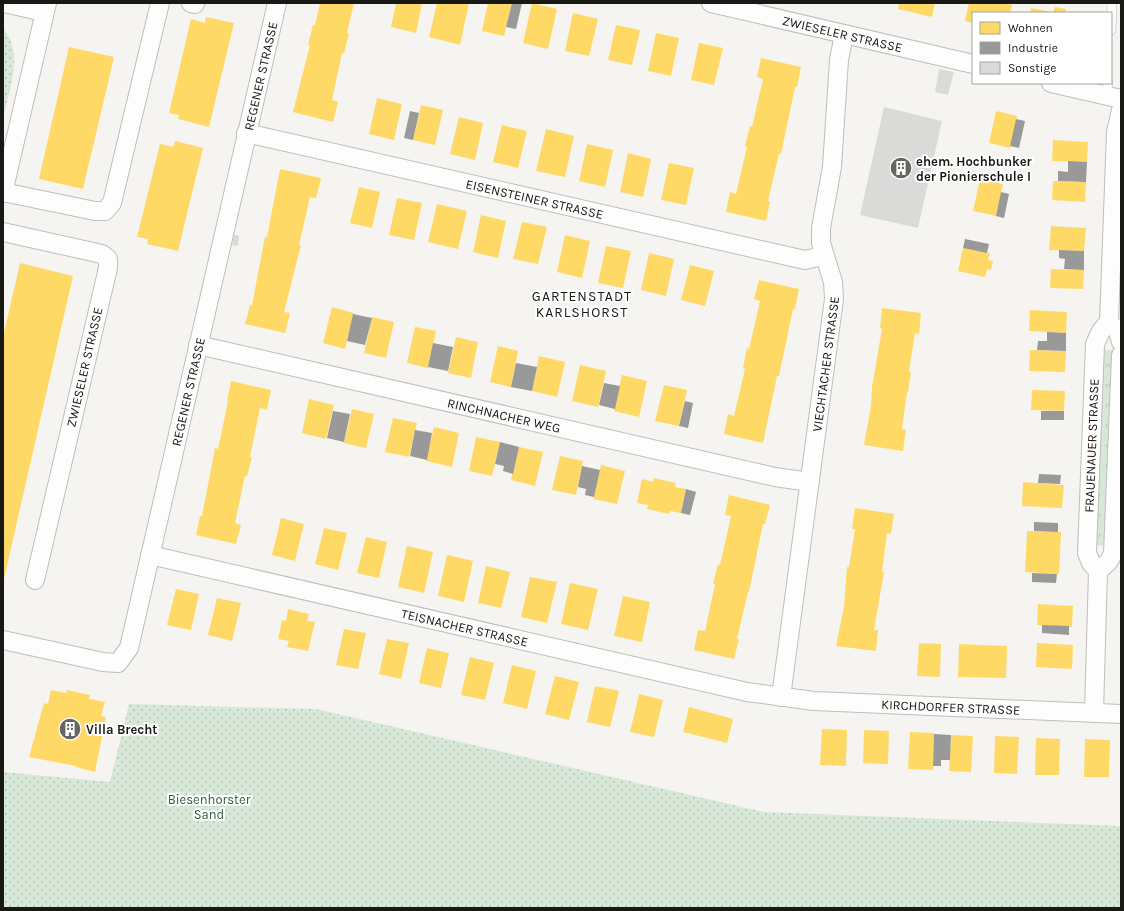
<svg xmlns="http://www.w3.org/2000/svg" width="1124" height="911" font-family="Karla,sans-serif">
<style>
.grass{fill:url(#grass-tufts)}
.park{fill:url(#park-dots)}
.homes{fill:#ffd966}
.industry{fill:#999}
.building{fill:#dadad9}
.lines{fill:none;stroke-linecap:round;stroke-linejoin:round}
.lane-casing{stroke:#bfbebb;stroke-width:10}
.street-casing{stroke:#bfbebb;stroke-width:20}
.lane{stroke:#fefdfd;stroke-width:9}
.street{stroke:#fefdfd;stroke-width:18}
.labels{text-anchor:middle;stroke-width:4;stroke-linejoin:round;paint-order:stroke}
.street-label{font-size:13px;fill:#181815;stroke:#fff}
.poi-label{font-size:13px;font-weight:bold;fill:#181815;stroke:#fff;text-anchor:start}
.park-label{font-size:13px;fill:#2d5e3b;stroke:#fff}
.neighbourhood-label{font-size:14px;letter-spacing:1px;fill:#181815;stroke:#fff}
</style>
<defs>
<pattern id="grass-tufts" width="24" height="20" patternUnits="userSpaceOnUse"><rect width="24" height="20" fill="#d7e7d8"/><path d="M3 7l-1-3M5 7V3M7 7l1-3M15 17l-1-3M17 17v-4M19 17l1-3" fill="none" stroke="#b8c5b8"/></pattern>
<pattern id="park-dots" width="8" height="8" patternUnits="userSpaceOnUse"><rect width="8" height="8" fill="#d7e7d8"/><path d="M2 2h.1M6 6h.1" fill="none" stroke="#b8c5b8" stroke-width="1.8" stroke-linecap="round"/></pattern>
</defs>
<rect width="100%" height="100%" fill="#f5f4f0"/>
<polygon class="grass" points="1102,350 1114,350 1107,546 1095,545"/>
<g class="park">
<path d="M3,28C24,54 10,85 4,115Z"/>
<polygon points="129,704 316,709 764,812 1121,826 1121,908 3,908 3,772 110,782"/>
</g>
<g class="homes">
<polygon points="320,3 354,3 347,33 349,34 344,53 342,53 332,100 338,102 333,122 293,112 310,45 308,45 313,25 315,25"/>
<polygon points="396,3 422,3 416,33 391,27"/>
<polygon points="437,3 469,3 460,45 429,37"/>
<polygon points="488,3 512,3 504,36 482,31"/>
<polygon points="532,3 557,9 548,49 523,43"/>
<polygon points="899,3 935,3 932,17 898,9"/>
<polygon points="969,3 1003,3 1012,5 1010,13 973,13 973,23 965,21"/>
<polygon points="1055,7 1066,9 1065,13 1053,13"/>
<polygon points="1031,8 1051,12 1051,13 1030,13"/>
<polygon points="573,13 598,19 589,56 565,51"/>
<polygon points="206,17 234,23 209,127 178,119 179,115 169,113 191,19 205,23"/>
<polygon points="616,25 640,30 632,65 608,60"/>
<polygon points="656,33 679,38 671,76 648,71"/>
<polygon points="699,43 723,48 714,85 691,80"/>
<polygon points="69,47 114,57 83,189 39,179"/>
<polygon points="761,58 801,67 797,87 795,87 781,154 779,154 768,201 770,202 766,221 726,212 730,192 736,194 747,147 745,146 750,126 752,127 763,79 757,77"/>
<polygon points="377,98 402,104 394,140 369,134"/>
<polygon points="421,105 443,110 435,145 413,140"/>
<polygon points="996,111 1017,116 1010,148 989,143"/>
<polygon points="459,117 483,123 475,160 450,154"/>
<polygon points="502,125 527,131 518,168 493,162"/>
<polygon points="546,129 574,136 565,177 536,171"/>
<polygon points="1053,140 1088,142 1087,162 1052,161"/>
<polygon points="175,141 203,148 178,251 147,244 148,239 137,237 160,144 173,147"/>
<polygon points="587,144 613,150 605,187 579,181"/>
<polygon points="628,153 651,159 643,197 620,192"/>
<polygon points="669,163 694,168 686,205 661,200"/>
<polygon points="280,169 321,178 316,198 310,197 299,245 301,245 284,312 290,313 285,333 245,324 250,305 252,305 265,237 267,237"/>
<polygon points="980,179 1003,184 996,216 973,211"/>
<polygon points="1053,181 1086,182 1085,202 1052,200"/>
<polygon points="359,187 380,192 372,228 350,223"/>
<polygon points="397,198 422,203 414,240 389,235"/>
<polygon points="437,204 467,211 458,249 428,242"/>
<polygon points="481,215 506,221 498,258 473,252"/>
<polygon points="522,222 547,227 538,264 513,259"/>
<polygon points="1051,226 1086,228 1084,251 1049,250"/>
<polygon points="565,235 590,241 582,278 557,272"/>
<polygon points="606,246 631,251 623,288 598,283"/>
<polygon points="963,248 990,253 988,260 993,261 991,270 987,269 985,277 958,271"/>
<polygon points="649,253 674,259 666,296 641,290"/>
<polygon points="20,263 73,276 4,579 3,337"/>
<polygon points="690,265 714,271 705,306 681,300"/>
<polygon points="1051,269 1084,270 1083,289 1050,288"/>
<polygon points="759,280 799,289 795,309 793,309 779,376 777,376 763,443 724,434 728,414 734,416 745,369 743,368 747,348 749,349 760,301 754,299"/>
<polygon points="332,307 354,313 345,349 323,343"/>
<polygon points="882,308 921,313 919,334 915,333 909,371 911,372 908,392 907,392 902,429 906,430 903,451 864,445 871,406 872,387 882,329 880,328"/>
<polygon points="1030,310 1067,312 1066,333 1029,331"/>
<polygon points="372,317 394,322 386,358 364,353"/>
<polygon points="415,327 436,331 428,368 407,363"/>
<polygon points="456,337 478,342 471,378 448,373"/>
<polygon points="498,346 518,351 511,387 490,382"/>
<polygon points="1030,350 1066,351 1065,372 1029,371"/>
<polygon points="539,356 565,362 557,397 532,391"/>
<polygon points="580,365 606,371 598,407 572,401"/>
<polygon points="622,375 647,381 639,417 614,411"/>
<polygon points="231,381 271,390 267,410 260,408 250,457 252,457 247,476 245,476 235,523 241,525 236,544 196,535 200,516 202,516 215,448 218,449 228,401 227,401"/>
<polygon points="664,385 687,390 679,426 655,421"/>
<polygon points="1032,390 1065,391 1064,411 1031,410"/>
<polygon points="309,399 334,405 326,439 302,433"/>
<polygon points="352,409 374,414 366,448 344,443"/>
<polygon points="393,418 417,423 409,457 385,452"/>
<polygon points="434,427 459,433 452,467 426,461"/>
<polygon points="476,437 500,442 492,476 469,471"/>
<polygon points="519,447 543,452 535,486 511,480"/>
<polygon points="560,456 583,461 576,495 552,490"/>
<polygon points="601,465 625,471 617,504 593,499"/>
<polygon points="654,478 676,483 675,487 686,489 681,513 670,511 669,514 647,509 648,505 637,503 642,479 653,482"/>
<polygon points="1023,482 1064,485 1062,508 1022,506"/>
<polygon points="729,495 770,505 765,524 763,524 749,592 748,592 737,639 739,639 734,659 694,650 698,630 705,631 715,584 713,584 718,564 720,565 731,516 725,515"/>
<polygon points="855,508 894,514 891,534 887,533 882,572 884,572 874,630 878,630 876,651 836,646 844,607 847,567 849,567 855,529 852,529"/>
<polygon points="281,518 304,524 295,561 272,555"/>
<polygon points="324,528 347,533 338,570 315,564"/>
<polygon points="1027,531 1061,532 1059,574 1025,572"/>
<polygon points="366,537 387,542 379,578 357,573"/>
<polygon points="407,546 433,552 424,593 398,587"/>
<polygon points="447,555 473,561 464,602 438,596"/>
<polygon points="486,566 510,572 501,608 478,603"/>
<polygon points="530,577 557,582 547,623 521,617"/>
<polygon points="570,583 598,589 588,630 561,624"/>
<polygon points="176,589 199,594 191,630 167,625"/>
<polygon points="623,596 650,602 642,642 614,636"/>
<polygon points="217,598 241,603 232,641 208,635"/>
<polygon points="1038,604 1073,606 1072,627 1037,625"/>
<polygon points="288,609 309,614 307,621 315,622 308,651 287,647 289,641 278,639 282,620 286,621"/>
<polygon points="344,629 366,633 358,669 336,665"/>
<polygon points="387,639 409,643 401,679 379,674"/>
<polygon points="919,643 941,644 940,677 917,676"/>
<polygon points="1037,643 1073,645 1072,669 1036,667"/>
<polygon points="959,644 1007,646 1006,678 958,677"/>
<polygon points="427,648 449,653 441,688 419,683"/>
<polygon points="470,657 494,663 485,700 461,695"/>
<polygon points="512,665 536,671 527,709 503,703"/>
<polygon points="555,676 579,682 569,720 545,714"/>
<polygon points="595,686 619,691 610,727 587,722"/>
<polygon points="51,690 66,693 67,690 90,695 89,699 105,702 101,716 106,717 95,772 76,767 76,766 29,757 44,703 48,704"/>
<polygon points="639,694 663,700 654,737 630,732"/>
<polygon points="689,707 733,719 727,743 683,732"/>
<polygon points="822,729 847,730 846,766 820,765"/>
<polygon points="864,730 889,731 888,764 863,763"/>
<polygon points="910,732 934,733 933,770 908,769"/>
<polygon points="951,735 973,736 971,772 949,771"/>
<polygon points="995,736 1019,737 1017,774 994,773"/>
<polygon points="1036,738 1060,739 1059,775 1035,775"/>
<polygon points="1085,739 1110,740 1109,777 1084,777"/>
</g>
<g class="industry">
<polygon points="512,3 522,3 516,29 506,27"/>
<polygon points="410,111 419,113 413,140 404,138"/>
<polygon points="1016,119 1025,121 1019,148 1010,146"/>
<polygon points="1068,161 1087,162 1086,182 1058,181 1058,171 1068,172"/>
<polygon points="1001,192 1009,194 1004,218 996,216"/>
<polygon points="965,239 989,244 987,253 963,248"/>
<polygon points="1059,250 1084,251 1084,270 1064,269 1065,259 1059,258"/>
<polygon points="353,314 372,318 365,345 347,341"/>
<polygon points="1047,332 1066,333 1066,351 1037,350 1038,341 1047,341"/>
<polygon points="433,343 453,347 448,371 428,367"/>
<polygon points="516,363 537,367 532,391 511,387"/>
<polygon points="604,383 620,386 615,409 599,405"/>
<polygon points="685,401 693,403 688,428 679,426"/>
<polygon points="333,411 350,414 344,442 327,438"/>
<rect x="1041" y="411" width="23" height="9"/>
<polygon points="415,430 432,433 427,460 410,456"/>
<polygon points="500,442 519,447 513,474 503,471 504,466 495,464"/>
<polygon points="582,466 600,470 594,497 585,495 586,489 578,487"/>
<polygon points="1039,474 1061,475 1060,484 1038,483"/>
<polygon points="686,489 696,492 690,515 681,513"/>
<polygon points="1034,522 1058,523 1058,532 1034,531"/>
<polygon points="1032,573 1057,574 1056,583 1032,582"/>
<polygon points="1042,625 1069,626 1069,635 1042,633"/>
<polygon points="934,734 951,735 950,760 941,760 941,766 933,766"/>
</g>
<g class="building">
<polygon points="939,69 954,72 948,95 935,92"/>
<polygon points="884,107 942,121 918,228 860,215"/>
<polygon points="234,235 239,236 238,246 232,245"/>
</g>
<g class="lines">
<g class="lane-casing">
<g id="lane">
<polyline points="1111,30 1112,3"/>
<polyline points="1105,96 1108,83"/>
</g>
</g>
<g class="street-casing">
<g id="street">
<polyline points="4,3 44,12"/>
<polyline points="191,3 195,4"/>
<path id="s1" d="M711,3L973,64"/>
<polyline points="1051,83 1121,99"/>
<polyline points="1121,110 1116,132 1109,322 1118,331 1121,342"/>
<path id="s2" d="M246,133L805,260L823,256"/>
<polyline points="3,192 95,211 105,211 112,203 160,3"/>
<polyline points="3,193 47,3"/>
<polyline points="3,232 102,254 108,259 108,268 35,580"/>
<path id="s3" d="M198,345L775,477L810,482"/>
<path id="s4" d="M150,555L747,692L814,701L1121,714"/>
<polyline points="1098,571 1108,562 1113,554 1121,355"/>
<path id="s5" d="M3,640L103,662L118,663L129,648L277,3"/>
<path id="s6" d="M781,697L834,299L833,282L821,243V228L832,167L839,60L844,34"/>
<path id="s7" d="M1094,713L1098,571L1091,563L1087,553L1095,344L1101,331L1109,322"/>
</g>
</g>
<use href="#lane" class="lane"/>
<use href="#street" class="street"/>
</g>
<defs>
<g id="building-disc" transform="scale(1.15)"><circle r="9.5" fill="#656562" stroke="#fff"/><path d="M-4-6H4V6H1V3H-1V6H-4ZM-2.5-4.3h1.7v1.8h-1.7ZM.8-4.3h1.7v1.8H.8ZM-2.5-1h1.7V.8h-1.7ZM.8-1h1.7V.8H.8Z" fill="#fff"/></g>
</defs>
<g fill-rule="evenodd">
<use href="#building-disc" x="901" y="168"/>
<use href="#building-disc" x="70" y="729"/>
</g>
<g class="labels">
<g class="street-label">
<text dy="5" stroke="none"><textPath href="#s1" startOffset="135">ZWIESELER STRASSE</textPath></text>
<text dy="5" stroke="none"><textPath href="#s5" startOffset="723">REGENER STRASSE</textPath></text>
<text dy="5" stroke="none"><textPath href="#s2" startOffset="296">EISENSTEINER STRASSE</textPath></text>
<text dy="5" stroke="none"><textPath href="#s6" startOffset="336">VIECHTACHER STRASSE</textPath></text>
<text transform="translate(84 367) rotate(-77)" y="5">ZWIESELER STRASSE</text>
<text dy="5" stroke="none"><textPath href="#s5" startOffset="399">REGENER STRASSE</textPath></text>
<text dy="5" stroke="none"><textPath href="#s3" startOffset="314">RINCHNACHER WEG</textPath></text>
<text dy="5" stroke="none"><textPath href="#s7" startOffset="271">FRAUENAUER STRASSE</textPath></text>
<text dy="5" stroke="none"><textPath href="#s4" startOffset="323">TEISNACHER STRASSE</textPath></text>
<text dy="5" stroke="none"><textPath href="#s4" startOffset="817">KIRCHDORFER STRASSE</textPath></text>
</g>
<g class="poi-label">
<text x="916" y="166">ehem. Hochbunker<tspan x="916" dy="15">der Pionierschule I</tspan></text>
<text x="86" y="734">Villa Brecht</text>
</g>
<g class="park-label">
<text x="209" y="804">Biesenhorster<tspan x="209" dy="15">Sand</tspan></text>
</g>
<g class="neighbourhood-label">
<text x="582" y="301">GARTENSTADT<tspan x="582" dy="16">KARLSHORST</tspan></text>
</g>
</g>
<rect width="1124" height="911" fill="none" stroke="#181815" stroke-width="8"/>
<rect x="972" y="12" width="140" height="72" fill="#ffffff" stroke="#a3a3a1"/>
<rect x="980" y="22" width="20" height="12" fill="#ffd966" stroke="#a3a3a1"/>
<text x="1008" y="32" font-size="12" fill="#181815">Wohnen</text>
<rect x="980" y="42" width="20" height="12" fill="#999999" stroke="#a3a3a1"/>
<text x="1008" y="52" font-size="12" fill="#181815">Industrie</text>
<rect x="980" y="62" width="20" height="12" fill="#dadad9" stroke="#a3a3a1"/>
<text x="1008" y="72" font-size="12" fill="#181815">Sonstige</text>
</svg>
